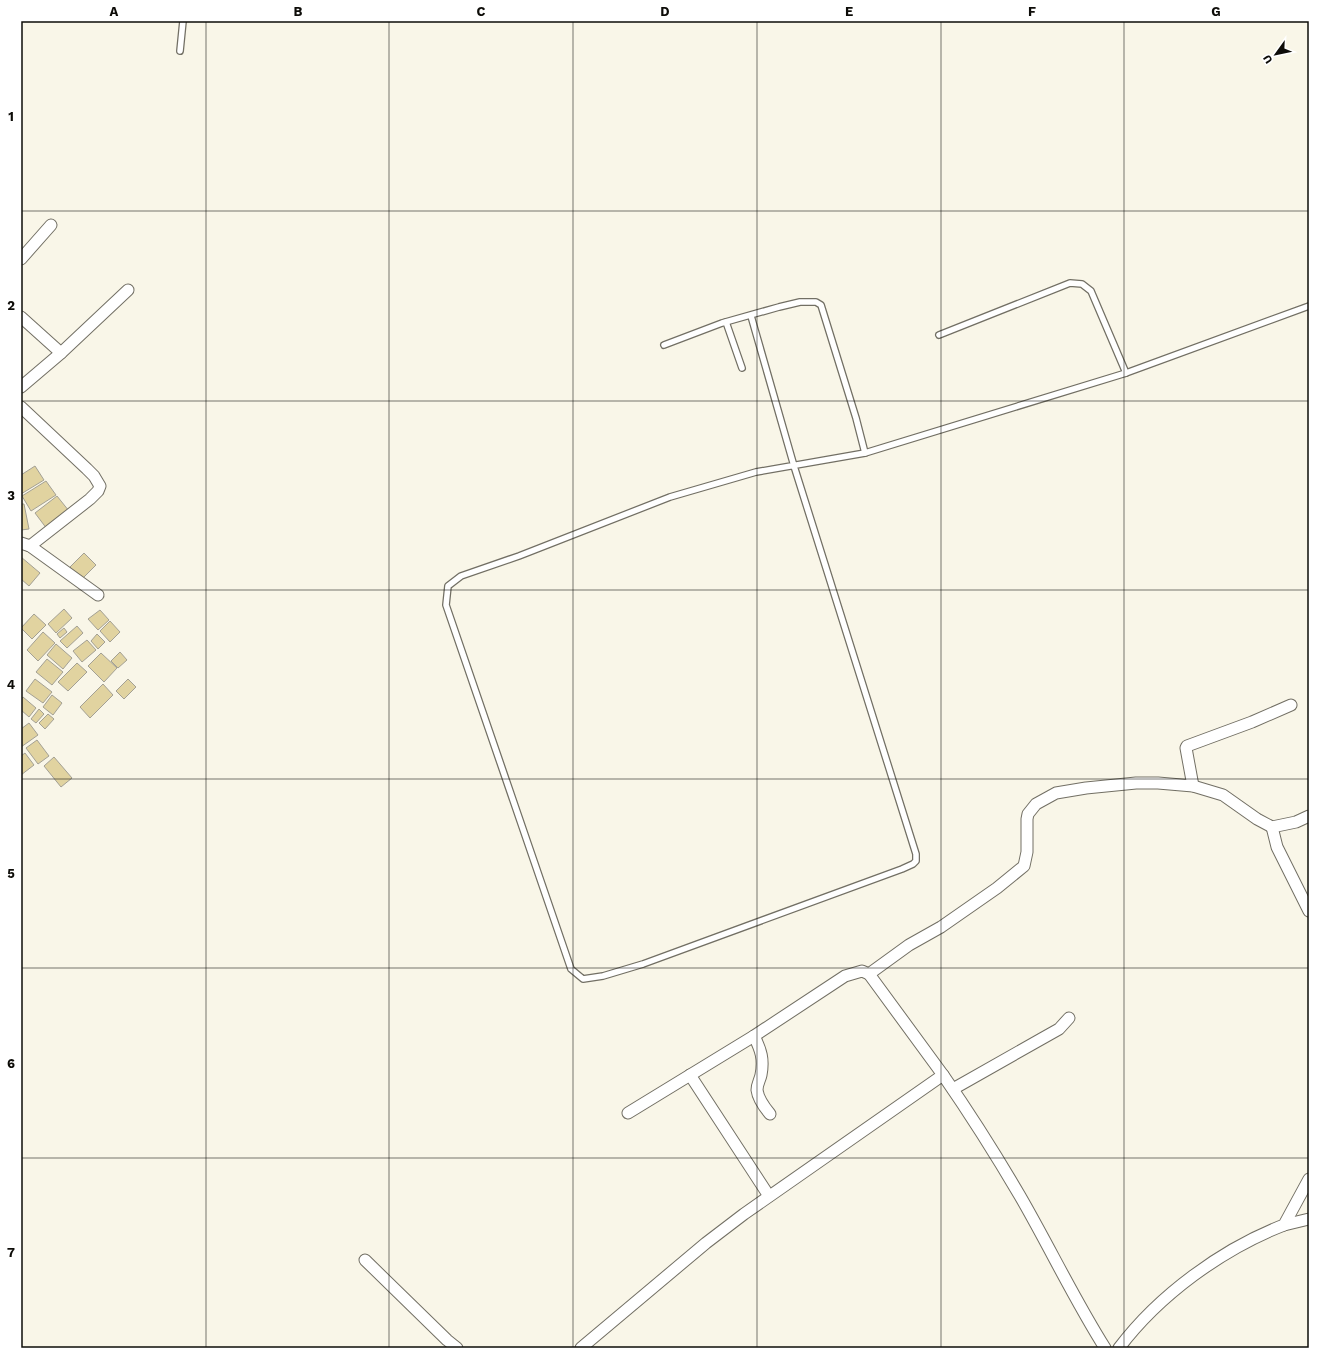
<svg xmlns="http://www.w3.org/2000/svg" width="1330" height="1369" font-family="'Work Sans',sans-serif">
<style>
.building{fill:#e1d3a0;stroke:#a3a094}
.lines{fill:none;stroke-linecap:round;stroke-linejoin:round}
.lane-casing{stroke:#726f64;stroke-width:8}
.street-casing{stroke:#726f64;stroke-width:13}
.lane{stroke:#fff;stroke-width:5.5}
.street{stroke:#fff;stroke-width:11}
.grid{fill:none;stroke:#0d0c08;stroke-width:1;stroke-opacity:0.55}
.neatline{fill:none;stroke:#0d0c08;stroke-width:1.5}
.grid-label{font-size:13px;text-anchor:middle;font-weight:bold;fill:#0d0c08}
</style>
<rect width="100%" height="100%" fill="#f9f6e8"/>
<g class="building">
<polygon points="35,466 44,480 21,494 21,475"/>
<polygon points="46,481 56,495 31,511 22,496"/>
<polygon points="57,496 69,511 47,529 35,513"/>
<polygon points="21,504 24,504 29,529 21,530"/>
<polygon points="84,553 96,565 82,579 70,567"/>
<polygon points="21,557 40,573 29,586 21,579"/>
<polygon points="64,609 72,618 56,633 48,624"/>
<polygon points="100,610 109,620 98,630 88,619"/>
<polygon points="34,614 46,625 32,639 21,628"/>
<polygon points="110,621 120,632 110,642 100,631"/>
<polygon points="77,626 83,633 67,648 60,641"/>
<polygon points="64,628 67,632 60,638 57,634"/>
<polygon points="43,632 55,643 38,661 27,650"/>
<polygon points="97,634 105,642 98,649 91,641"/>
<polygon points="87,640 96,650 82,662 73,651"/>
<polygon points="56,644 72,658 63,669 47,655"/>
<polygon points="120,652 127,660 118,668 111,661"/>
<polygon points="101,653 117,668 104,682 88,666"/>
<polygon points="47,659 63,672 52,685 36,672"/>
<polygon points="77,663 87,672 68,691 58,682"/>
<polygon points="35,679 52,692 43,703 26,691"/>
<polygon points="128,679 136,687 124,699 116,691"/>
<polygon points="103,684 113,695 90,718 80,707"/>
<polygon points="52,695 62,703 53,715 43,707"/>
<polygon points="23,697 36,708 29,717 21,710 21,700"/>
<polygon points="39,709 44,714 36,723 31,719"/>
<polygon points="48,714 54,719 45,729 39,723"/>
<polygon points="29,723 38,735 21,747 21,729"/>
<polygon points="37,740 49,756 38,764 26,748"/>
<polygon points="25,753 34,765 21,775 21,756"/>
<polygon points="54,757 72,778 61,787 44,766"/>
</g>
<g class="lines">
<g class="lane-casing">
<g id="lane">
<polyline points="180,51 183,21"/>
<polyline points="751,316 794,466 916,854 916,861 913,864 902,869 643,964 603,976 583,979 571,969 446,605 448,586 461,576 519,556 670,497 756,472 865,453 1126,373 1309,306"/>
<polyline points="726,322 742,368"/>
<polyline points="939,335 1070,283 1082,284 1091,291 1126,373"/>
<polyline points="664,345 722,323 779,307 800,302 816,302 821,305 856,418 865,453"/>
</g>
</g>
<g class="street-casing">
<g id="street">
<polyline points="21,259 51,225"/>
<polyline points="21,317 61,353"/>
<polyline points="21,387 61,353 128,290"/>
<polyline points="21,407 87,469 94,476 100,486 98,491 90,499 30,546"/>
<polyline points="21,543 30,546 98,595"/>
<polyline points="1193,786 1186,748 1187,746 1252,722 1291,705"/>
<polyline points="1272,827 1277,847 1309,911"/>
<path d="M754,1036C761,1050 764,1059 761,1075C760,1080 757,1084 757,1090C758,1098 765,1108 770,1114"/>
<polyline points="690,1075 769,1196"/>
<polyline points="943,1075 869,974 909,945 941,927 997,888 1024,866 1027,852 1027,819 1028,814 1036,804 1056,793 1086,788 1136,783 1158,783 1193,786 1223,795 1257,819 1272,827 1296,822 1309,816"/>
<polyline points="953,1089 1043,1038 1059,1029 1069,1018"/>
<polyline points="628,1113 754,1036 845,976 862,971 869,974"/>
<polyline points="1284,1225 1309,1219"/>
<polyline points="365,1260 447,1340 457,1348"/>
<path d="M581,1348L706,1243L744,1214L943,1075C970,1114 996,1155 1020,1196C1049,1246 1074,1299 1105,1348"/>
<path d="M1119,1348C1159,1295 1222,1249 1284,1225L1309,1179"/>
</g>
</g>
<use href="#lane" class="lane"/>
<use href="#street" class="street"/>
</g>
<path class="grid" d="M206,21V1348M389,21V1348M573,21V1348M757,21V1348M941,21V1348M1124,21V1348M21,211H1309M21,401H1309M21,590H1309M21,779H1309M21,968H1309M21,1158H1309"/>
<rect width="1330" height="1369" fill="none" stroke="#ffffff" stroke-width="44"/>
<g transform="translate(1276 54) rotate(237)" stroke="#ffffff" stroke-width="3" paint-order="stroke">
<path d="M0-3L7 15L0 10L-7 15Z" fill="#0d0c08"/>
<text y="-6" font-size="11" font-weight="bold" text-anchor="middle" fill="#0d0c08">U</text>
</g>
<rect x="22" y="22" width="1286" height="1325" class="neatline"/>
<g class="grid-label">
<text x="114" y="16">A</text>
<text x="298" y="16">B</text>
<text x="481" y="16">C</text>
<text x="665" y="16">D</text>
<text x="849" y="16">E</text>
<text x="1032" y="16">F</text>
<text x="1216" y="16">G</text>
<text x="11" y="121">1</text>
<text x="11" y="310">2</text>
<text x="11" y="500">3</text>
<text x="11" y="689">4</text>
<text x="11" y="878">5</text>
<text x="11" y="1068">6</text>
<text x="11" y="1257">7</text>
</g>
</svg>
